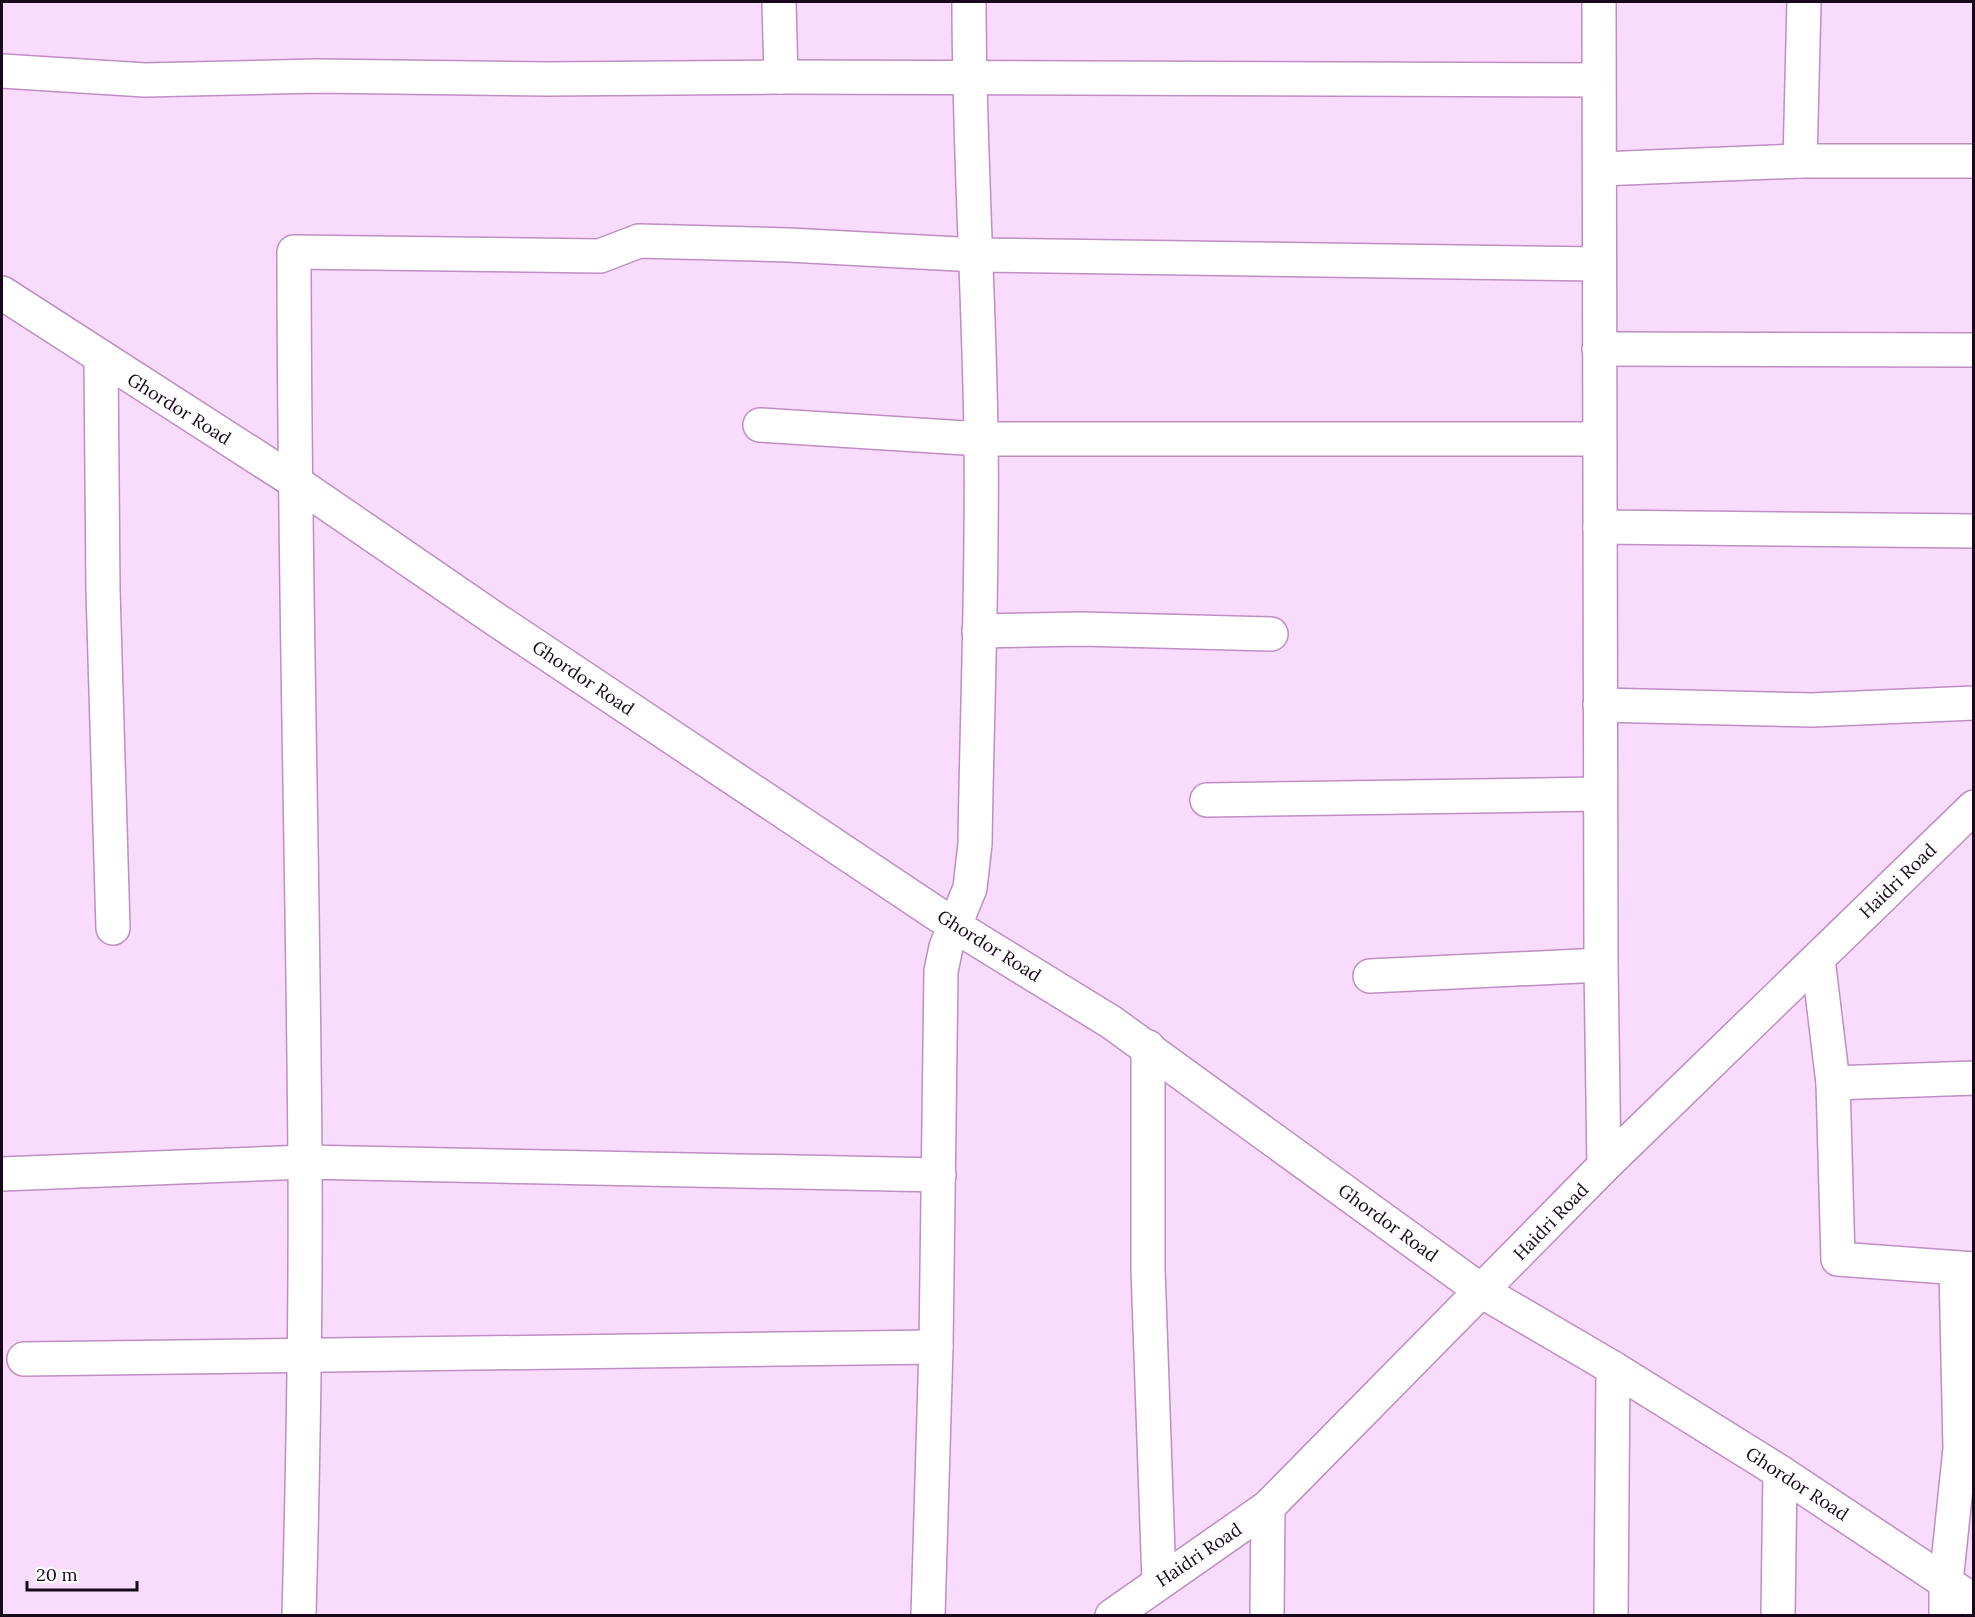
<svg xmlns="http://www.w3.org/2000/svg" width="1975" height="1617" font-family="Lora,serif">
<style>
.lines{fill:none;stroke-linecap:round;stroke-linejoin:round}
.minor-casing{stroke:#be8ec4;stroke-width:36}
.tertiary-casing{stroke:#be8ec4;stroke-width:36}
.secondary-casing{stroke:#be8ec4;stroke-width:36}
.minor{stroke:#fff;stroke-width:33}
.tertiary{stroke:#fff;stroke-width:33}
.secondary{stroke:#fff;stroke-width:33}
.labels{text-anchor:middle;stroke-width:4.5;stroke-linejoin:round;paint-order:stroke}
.street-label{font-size:18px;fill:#19081c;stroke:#fff}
</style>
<rect width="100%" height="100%" fill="#f9dbfd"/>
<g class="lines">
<g class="minor-casing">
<g id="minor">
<polyline points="779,2 781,77"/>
<polyline points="1599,2 1601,965 1604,1166"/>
<polyline points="2,71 145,80 317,76 548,79 781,77 1598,80"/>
<polyline points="1800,161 1804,2"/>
<polyline points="1600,169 1800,161 1974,161"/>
<polyline points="1599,349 1974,350"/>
<polyline points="101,359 103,590 113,928"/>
<polyline points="760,425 981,439 1599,439"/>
<polyline points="1600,527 1974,531"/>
<polyline points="979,631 1081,629 1271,634"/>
<polyline points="1600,705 1812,710 1974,703"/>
<polyline points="1207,800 1600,794"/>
<polyline points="1818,959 1833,1083 1838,1259 1974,1269"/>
<polyline points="1370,976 1601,965"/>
<polyline points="1148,1047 1148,1269 1159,1582"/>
<polyline points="1833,1083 1974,1078"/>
<polyline points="2,1174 305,1162 939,1175"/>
<polyline points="24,1359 936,1347"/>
<path d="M299,1616C303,1465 306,1314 305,1163C303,859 294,556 294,252L600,256L639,241L789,245L977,255L1599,264"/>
<path d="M928,1616L936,1347L941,971L946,947L970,888L975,844C977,709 983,572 981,436C979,291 969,147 969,2"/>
<polyline points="1267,1616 1268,1507"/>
<polyline points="1611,1616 1613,1368"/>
<polyline points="1778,1616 1780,1472"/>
<polyline points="1946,1616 1946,1582 1960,1449 1956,1269"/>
</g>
</g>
<g class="tertiary-casing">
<polyline id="tertiary" points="1112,1616 1268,1507 1604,1166 1974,807"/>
</g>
<g class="secondary-casing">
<polyline id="secondary" points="2,293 294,481 498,621 955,926 1111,1022 1483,1292 1613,1368 1780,1472 1974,1601"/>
</g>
<use href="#minor" class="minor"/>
<use href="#tertiary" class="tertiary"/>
<use href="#secondary" class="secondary"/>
</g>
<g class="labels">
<g class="street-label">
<text transform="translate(179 409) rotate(32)" y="6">Ghordor Road</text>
<text transform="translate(583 678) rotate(34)" y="6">Ghordor Road</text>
<text transform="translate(1898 881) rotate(-44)" y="6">Haidri Road</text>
<text transform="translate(989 946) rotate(32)" y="6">Ghordor Road</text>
<text transform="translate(1551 1222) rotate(-46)" y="6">Haidri Road</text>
<text transform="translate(1388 1223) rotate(36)" y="6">Ghordor Road</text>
<text transform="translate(1797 1484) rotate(33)" y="6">Ghordor Road</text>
<text transform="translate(1199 1555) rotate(-34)" y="6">Haidri Road</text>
</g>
</g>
<rect width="1975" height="1617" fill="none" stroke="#19081c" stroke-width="6"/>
<path d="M27 1581v9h110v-9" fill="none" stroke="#19081c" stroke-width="3"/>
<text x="36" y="1581" font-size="18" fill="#19081c" stroke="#ffffff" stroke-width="4.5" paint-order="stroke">20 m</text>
</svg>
